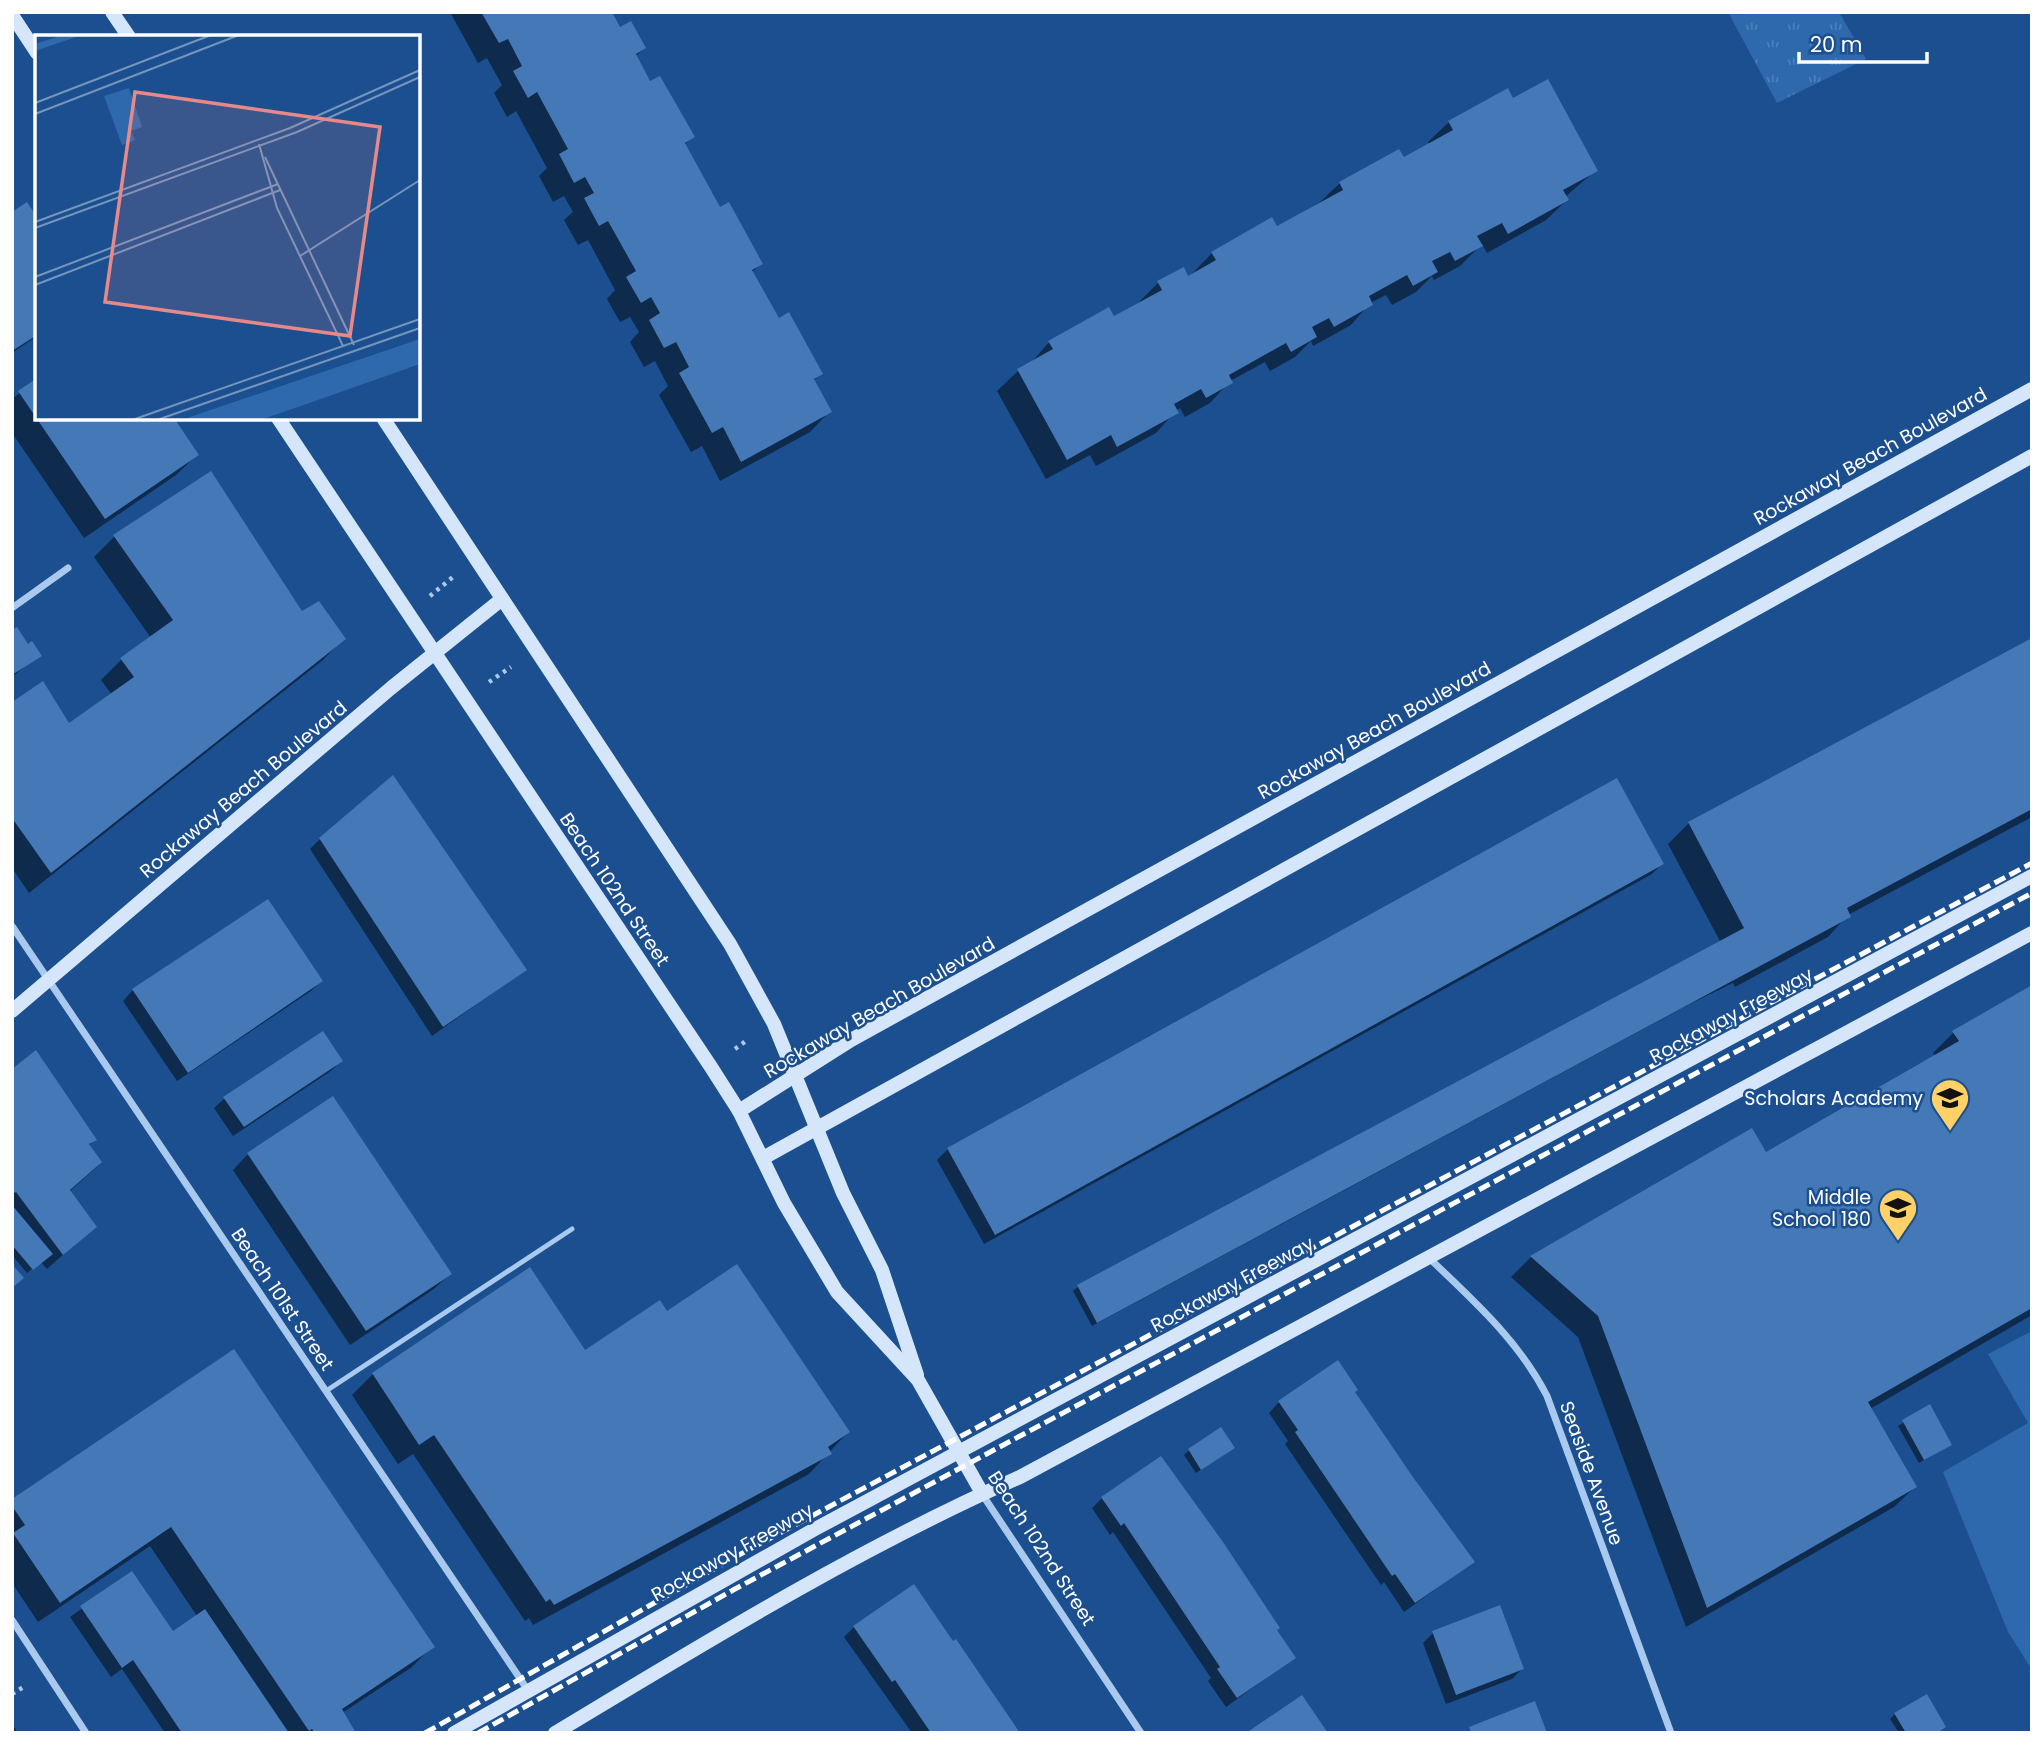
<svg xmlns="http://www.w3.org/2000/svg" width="2044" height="1745" font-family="Poppins,sans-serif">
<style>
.park{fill:url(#park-tufts)}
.pitch{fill:#2e69ad}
.shadow{fill:#0007}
.building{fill:#4478b7}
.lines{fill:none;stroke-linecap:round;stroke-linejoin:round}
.path{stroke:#a9c9ee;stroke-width:4.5;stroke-dasharray:3.5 5;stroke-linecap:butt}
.lane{stroke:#a9c9ee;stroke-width:5}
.street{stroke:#a9c9ee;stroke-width:7}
.secondary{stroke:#d6e6fa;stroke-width:14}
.rail{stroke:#fff;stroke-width:5;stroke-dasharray:12 5;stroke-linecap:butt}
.labels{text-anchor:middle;stroke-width:5;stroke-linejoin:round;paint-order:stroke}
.street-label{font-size:19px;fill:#fff;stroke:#1b4f8f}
.poi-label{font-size:19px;fill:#fff;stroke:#1b4f8f;text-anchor:end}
.inset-road{fill:none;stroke:#7695bc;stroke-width:2}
.view{fill:#e88989;fill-opacity:0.15;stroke:#e88989;stroke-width:3.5}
.inset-edge{fill:none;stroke:#fff;stroke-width:3.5}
</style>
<defs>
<pattern id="park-tufts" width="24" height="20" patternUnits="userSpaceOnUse" patternTransform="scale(1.75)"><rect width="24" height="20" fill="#2e69ad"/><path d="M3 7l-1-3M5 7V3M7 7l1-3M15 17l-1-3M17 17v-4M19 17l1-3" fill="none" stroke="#4d80b9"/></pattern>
</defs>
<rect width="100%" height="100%" fill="#1b4f8f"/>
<polygon class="park" points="1728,12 1839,12 1866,59 1777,103"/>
<polygon class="pitch" points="2032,1331 2032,1670 2008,1632 1943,1472 2028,1423 1988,1354"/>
<g class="shadow">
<polygon points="450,12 610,12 619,29 644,48 635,57 650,83 693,137 684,145 720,209 761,264 752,272 778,320 821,374 813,381 830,411 810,432 720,481 702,446 691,452 659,395 668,386 655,361 644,367 630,342 639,332 630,317 620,322 607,299 615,290 588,240 578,245 564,220 573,212 564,196 553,202 539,176 547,168 516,111 507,117 494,93 502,85 487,58 478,63"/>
<polygon points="1513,101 1596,170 1565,197 1567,200 1546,220 1487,253 1482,244 1460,266 1434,280 1432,276 1416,292 1392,305 1386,295 1370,303 1351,325 1313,346 1311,341 1295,357 1270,371 1265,362 1230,381 1210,403 1185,417 1180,408 1176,411 1156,433 1096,466 1090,455 1046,479 997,391 1018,371 1030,364 1049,342 1113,318 1138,303 1158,283 1187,279 1212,253 1277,228 1319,203 1340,183 1403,160 1430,145 1428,142 1449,122"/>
<polygon points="12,214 37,220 37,336 12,353"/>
<polygon points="37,380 37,418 197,455 176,475 84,538 12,433 12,399"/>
<polygon points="115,536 301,613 343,639 323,660 29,893 12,868 12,704 68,725 112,695 101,680 122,659 151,638 94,557"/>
<polygon points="12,632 39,655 12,677"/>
<polygon points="2032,640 2032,817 1848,915 1828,937 1735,987 1733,983 1688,1005 1092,1326 1073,1291 1078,1287 1721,943 1668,844 1689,823"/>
<polygon points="1616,780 1662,864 1652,874 984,1244 937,1160 948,1149"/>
<polygon points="320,839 525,970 432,1036 310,849"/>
<polygon points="321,981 311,991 177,1081 123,1001 133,990"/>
<polygon points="2032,987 2032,1315 1870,1409 1915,1487 1894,1507 1686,1627 1578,1337 1511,1277 1531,1257 1765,1154 1936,1057 1933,1053 1954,1032"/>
<polygon points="341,1061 331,1071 233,1136 214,1108 225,1098"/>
<polygon points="12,1072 95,1140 88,1146 99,1165 69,1192 95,1226 47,1269 41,1262 27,1273 12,1255"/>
<polygon points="248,1154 450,1274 434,1289 350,1345 233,1170"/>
<polygon points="529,1270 584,1352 667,1313 848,1432 809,1474 533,1625 529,1618 525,1621 413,1454 398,1464 352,1395 373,1374"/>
<polygon points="233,1352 432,1646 412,1667 342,1713 354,1733 165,1733 122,1669 111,1677 70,1617 131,1573 172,1634 197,1616 150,1546 38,1622 12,1583 12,1501"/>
<polygon points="1353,1392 1473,1562 1404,1612 1384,1582 1381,1585 1285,1444 1288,1441 1269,1413 1279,1402"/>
<polygon points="1929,1407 1950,1444 1919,1463 1898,1426"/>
<polygon points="1189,1450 1228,1452 1196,1473 1184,1455"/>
<polygon points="1102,1498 1294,1658 1226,1707 1208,1681 1211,1678 1113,1532 1110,1535 1092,1508"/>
<polygon points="854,1627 1018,1733 912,1733 844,1637"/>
<polygon points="1433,1633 1522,1669 1512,1679 1446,1704 1423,1643"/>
<polygon points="1895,1714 1944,1727 1938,1733 1899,1733 1890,1719"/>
<polygon points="12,1724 18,1733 12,1733"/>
</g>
<g class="building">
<polygon points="481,12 612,12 620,27 631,21 646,48 636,54 650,81 660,76 695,137 685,143 720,207 729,202 763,264 752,270 779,318 789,312 823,374 814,379 832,412 741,462 723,427 712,433 679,373 689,367 676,342 664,348 649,320 660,313 651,297 641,303 626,277 636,271 608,221 599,226 584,198 594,193 585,177 574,183 559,154 568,149 537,92 528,98 513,71 522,66 508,39 499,43"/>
<polygon points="1548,79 1598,171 1563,190 1569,200 1508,234 1502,223 1477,236 1483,246 1455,261 1450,252 1432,261 1438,272 1413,286 1407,275 1369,296 1373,305 1334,327 1329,318 1312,327 1317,337 1291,352 1286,343 1229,375 1233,383 1206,398 1201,389 1174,404 1179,413 1117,447 1111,435 1067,460 1017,369 1053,349 1048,341 1109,307 1114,316 1162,290 1157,281 1184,267 1188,276 1216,260 1211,252 1272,217 1277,226 1343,190 1339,182 1399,149 1404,157 1453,130 1448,121 1508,88 1513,98"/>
<polygon points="27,202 37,217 37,335 12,351 12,212"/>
<polygon points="37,378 37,418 174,418 199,455 105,519 18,391"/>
<polygon points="211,471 302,611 319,601 346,639 51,873 12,818 12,702 43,681 69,723 134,677 120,658 173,620 113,535"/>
<polygon points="17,627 28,644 32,641 42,656 12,675 12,630"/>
<polygon points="2032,638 2032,809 1847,908 1851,917 1097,1323 1077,1285 1744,928 1688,822"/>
<polygon points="393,775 527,970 443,1027 319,838"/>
<polygon points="1617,778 1664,864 995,1235 947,1148"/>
<polygon points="268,899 323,981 188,1073 132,989"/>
<polygon points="2032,985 2032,1308 1868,1402 1917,1487 1707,1608 1598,1316 1530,1256 1752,1128 1766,1152 1959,1041 1952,1031"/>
<polygon points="323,1031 343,1061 244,1127 223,1097"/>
<polygon points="36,1050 97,1140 89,1144 102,1162 70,1190 97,1227 63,1255 16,1192 12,1194 12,1069"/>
<polygon points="333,1096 452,1274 366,1331 247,1153"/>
<polygon points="12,1205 53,1254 33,1270 12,1245"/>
<polygon points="12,1264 24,1278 12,1288"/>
<polygon points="737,1264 850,1432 828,1447 832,1454 554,1605 550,1599 546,1602 434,1435 419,1445 372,1373 530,1267 585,1350 660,1300 667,1311"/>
<polygon points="234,1349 435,1647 342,1709 356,1733 315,1733 312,1729 309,1731 171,1527 60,1603 13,1533 25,1525 12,1506 12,1499"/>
<polygon points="1338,1360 1358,1390 1355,1392 1413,1477 1475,1562 1415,1603 1395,1574 1392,1576 1295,1432 1298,1430 1278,1401"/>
<polygon points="1930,1404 1952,1445 1924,1460 1902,1420"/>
<polygon points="1221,1427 1235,1448 1201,1470 1188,1449"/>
<polygon points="1161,1456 1223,1542 1280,1628 1277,1630 1296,1658 1237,1698 1217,1669 1220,1667 1124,1523 1121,1526 1101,1497"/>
<polygon points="132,1571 173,1631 205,1609 289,1733 182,1733 133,1660 122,1668 80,1606"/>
<polygon points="914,1584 953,1641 956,1639 1020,1733 931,1733 895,1680 892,1682 853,1626"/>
<polygon points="1500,1605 1524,1669 1456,1695 1432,1631"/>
<polygon points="1927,1694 1946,1727 1937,1733 1906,1733 1894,1713"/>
<polygon points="1302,1695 1328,1733 1246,1733"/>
<polygon points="1535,1701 1547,1733 1471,1733 1469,1727"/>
</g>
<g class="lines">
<g class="path">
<polyline points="430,596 453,577"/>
<polyline points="489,682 511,667"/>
<polyline points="735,1049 746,1041"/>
<polyline points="12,1694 25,1686"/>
</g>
<polyline class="lane" points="326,1391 572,1229"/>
<g class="street">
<polyline points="12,608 68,568"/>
<polyline points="12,926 527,1689"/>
<path d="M1429,1258C1473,1300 1519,1341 1547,1396L1671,1733"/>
<polyline points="982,1494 1141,1733"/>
<polyline points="12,1620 86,1733"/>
</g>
<g class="secondary">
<polyline points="112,12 129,37"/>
<polyline points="12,15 37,53"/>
<polyline points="278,418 711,1067 739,1111 784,1203 837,1292 918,1380 982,1493"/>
<polyline points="383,418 730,944 774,1024 843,1193 882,1270 917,1375"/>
<polyline points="12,1011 391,688 502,599"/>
<polyline points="739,1111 851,1040 2032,389"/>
<polyline points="763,1158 2032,456"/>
<polyline points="454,1733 815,1529 2032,876"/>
<path d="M555,1733C706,1642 859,1548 1020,1477L2032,933"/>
</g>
<g class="rail">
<polyline points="425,1733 737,1556 2032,863"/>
<polyline points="478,1733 735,1589 2032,893"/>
</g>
</g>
<defs>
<g id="school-pin" transform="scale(2.0125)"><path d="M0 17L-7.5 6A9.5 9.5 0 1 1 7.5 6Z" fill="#ffd166" stroke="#1b4f8f"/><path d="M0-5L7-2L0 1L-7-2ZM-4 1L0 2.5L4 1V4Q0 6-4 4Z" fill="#111"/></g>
</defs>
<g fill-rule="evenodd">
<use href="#school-pin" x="1950" y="1098"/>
<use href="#school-pin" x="1898" y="1208"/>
</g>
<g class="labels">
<g class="street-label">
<text transform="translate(1870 456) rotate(-29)" y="7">Rockaway Beach Boulevard</text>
<text transform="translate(1374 730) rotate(-29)" y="7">Rockaway Beach Boulevard</text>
<text transform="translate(243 789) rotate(-40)" y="7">Rockaway Beach Boulevard</text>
<text transform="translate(615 889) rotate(56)" y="7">Beach 102nd Street</text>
<text transform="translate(879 1007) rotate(-30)" y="7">Rockaway Beach Boulevard</text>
<text transform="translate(1731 1015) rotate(-28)" y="7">Rockaway Freeway</text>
<text transform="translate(1232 1284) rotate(-28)" y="7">Rockaway Freeway</text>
<text transform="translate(283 1299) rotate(56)" y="7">Beach 101st Street</text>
<text transform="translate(1592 1473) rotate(70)" y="7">Seaside Avenue</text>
<text transform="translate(1042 1548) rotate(57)" y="7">Beach 102nd Street</text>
<text transform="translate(732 1552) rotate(-29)" y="7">Rockaway Freeway</text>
</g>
<g class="poi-label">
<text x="1923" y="1105">Scholars Academy</text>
<text x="1871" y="1204">Middle<tspan x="1871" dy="22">School 180</tspan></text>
</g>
</g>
<g transform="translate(35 35)">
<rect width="385" height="385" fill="#1b4f8f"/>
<path d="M385,304V329L263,372L225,385H146Z" fill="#2e69ad"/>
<path d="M28,0H47L0,16V9ZM94,53L107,92L96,96L100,105L87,110L69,61Z" fill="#2e69ad"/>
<path class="inset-road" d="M0,68L176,0M0,79L204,0M224,109L242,173L308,311M230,122L319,310M0,187L255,93L385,35M0,193L262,97L385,42M265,221L385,145M0,242L243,149M0,250L245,155M97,385L385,284M122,385L385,293"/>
<path class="view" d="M100,57L345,92L315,301L70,267Z"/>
<rect width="385" height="385" class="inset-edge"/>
</g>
<rect width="2044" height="1745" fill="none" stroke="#ffffff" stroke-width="28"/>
<path d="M1799 52v10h128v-10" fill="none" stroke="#ffffff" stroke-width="3.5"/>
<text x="1810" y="52" font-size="21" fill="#ffffff" stroke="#1b4f8f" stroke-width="5" paint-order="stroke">20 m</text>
</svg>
